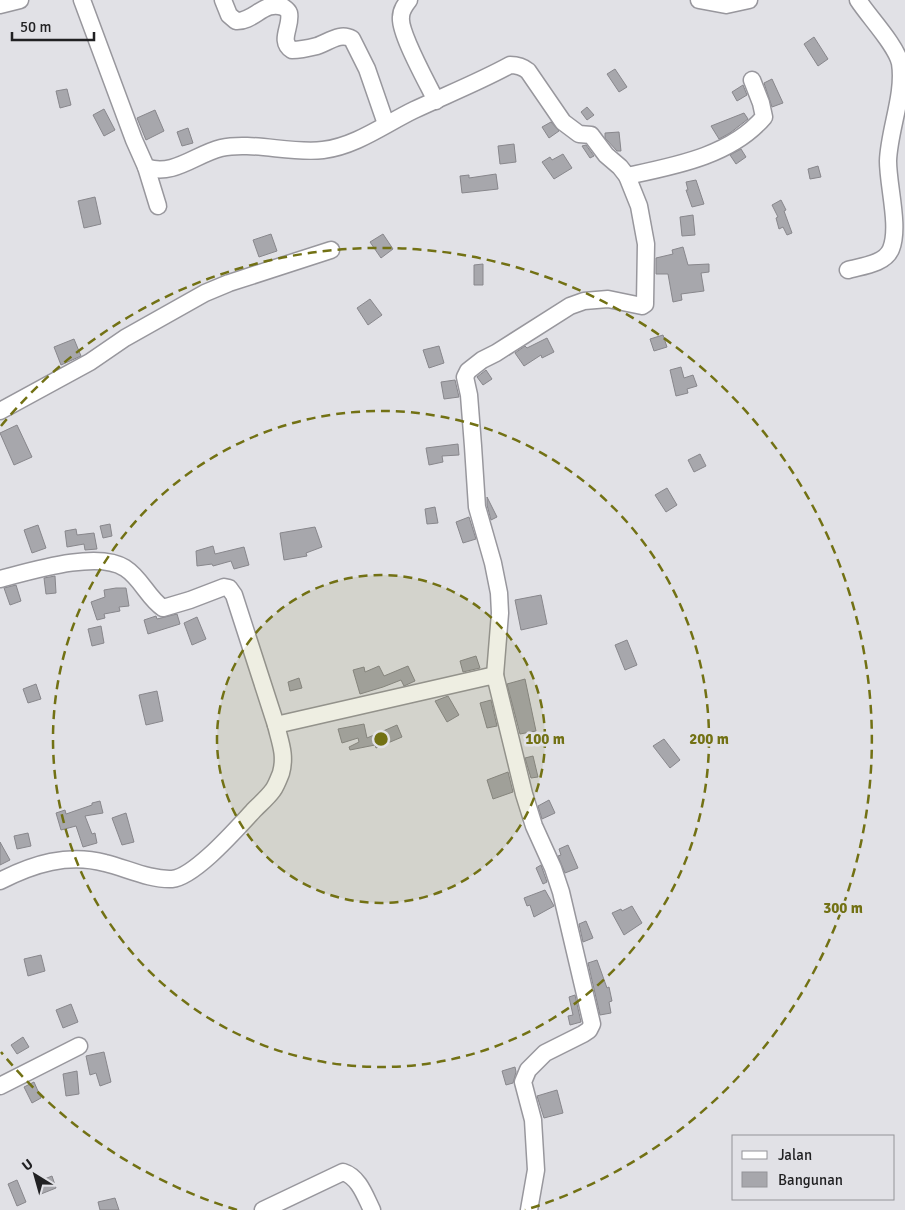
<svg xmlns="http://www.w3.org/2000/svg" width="905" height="1210" font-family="Signika,sans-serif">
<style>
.building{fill:#a7a7ac;stroke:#88878c}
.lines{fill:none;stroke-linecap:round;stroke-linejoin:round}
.minor-casing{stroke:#98979d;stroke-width:19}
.minor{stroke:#fff;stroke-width:16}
.ring{fill:none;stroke:#727114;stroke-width:2.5;stroke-dasharray:9 6}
.centre{fill:#727114;stroke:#e1e1e6;stroke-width:2.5}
.ring-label{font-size:15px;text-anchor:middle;font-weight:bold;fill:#727114;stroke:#e1e1e6;stroke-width:5;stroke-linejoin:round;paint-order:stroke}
</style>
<rect width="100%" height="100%" fill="#e1e1e6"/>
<g class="building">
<polygon points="814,37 828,59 818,66 804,44"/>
<polygon points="615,69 627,87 619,92 607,74"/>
<polygon points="772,79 783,103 772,107 764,83"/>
<polygon points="743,85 747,95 737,101 732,92"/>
<polygon points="67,89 71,105 60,108 56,91"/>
<polygon points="587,107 594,115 587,120 581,112"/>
<polygon points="104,109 115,130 104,136 93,115"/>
<polygon points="155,110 164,131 146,140 137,118"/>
<polygon points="744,113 748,119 730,133 719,139 711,126"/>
<polygon points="551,122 559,131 549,138 542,127"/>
<polygon points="188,128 193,143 182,146 177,132"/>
<polygon points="619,132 621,151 617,151 605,138 605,133"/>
<polygon points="514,144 516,162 500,164 498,146"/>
<polygon points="586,145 594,156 590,158 582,146"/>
<polygon points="741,149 746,157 736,164 730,155"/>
<polygon points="563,154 572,168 554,179 542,162 550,157 552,160"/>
<polygon points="818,166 821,177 810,179 808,169"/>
<polygon points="496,174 498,189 462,193 460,176 469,175 469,178"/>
<polygon points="696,180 704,204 692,207 686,190 688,190 686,182"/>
<polygon points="95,197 101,224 84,228 78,201"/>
<polygon points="781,200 786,210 784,211 792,233 787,235 783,227 779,229 776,218 778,217 772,205"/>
<polygon points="693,215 695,235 682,236 680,217"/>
<polygon points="271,234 277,251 259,257 253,240"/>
<polygon points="383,234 393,249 381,258 370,242"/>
<polygon points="683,247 688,265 709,264 709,272 701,273 704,291 681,294 682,300 673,302 668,274 656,274 656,258 673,254 672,250"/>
<polygon points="483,264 483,285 474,285 474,265"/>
<polygon points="370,299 382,315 368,325 357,308"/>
<polygon points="663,335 667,347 654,351 650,339"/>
<polygon points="547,338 554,352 542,358 541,355 524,366 515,353 525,346 527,348"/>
<polygon points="74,339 81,356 61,365 54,347"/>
<polygon points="439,346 444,363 429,368 423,350"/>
<polygon points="681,367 684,378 693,375 697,386 687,389 688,393 676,396 670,370"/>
<polygon points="486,370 492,379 483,385 477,377"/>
<polygon points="455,380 459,397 444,399 441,382"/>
<polygon points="17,425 32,457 14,465 0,433"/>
<polygon points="458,444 459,455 442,456 443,462 429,465 426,448"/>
<polygon points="700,454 706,466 694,472 688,460"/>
<polygon points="667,488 677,505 666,512 655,495"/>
<polygon points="487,497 497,517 491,520 487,505"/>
<polygon points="435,507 438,523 427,524 425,509"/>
<polygon points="469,517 476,539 463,543 456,522"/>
<polygon points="110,524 112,536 103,538 100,526"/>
<polygon points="38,525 46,548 32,553 24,530"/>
<polygon points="315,527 322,547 306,553 307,556 284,560 280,533"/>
<polygon points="76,529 77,535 94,533 97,549 85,550 84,544 67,547 65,531"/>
<polygon points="213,546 215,554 244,547 249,565 234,569 231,561 213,566 212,564 197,566 196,551"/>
<polygon points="55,576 56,593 46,594 44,578"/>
<polygon points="16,585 21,601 10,605 4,588"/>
<polygon points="116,588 126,588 129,606 119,607 120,611 104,614 105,618 97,620 91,602 105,597 104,590"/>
<polygon points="541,595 547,624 521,630 515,600"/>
<polygon points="177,614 180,624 148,634 144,620 156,616 157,619"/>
<polygon points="197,617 206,639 192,645 184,623"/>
<polygon points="101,626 104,643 92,646 88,629"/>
<polygon points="627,640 637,665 625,670 615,645"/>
<polygon points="476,656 480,668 463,672 460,661"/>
<polygon points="379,666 384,676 408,666 415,681 404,686 401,680 383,687 360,694 353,670 364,667 365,672"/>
<polygon points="299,678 302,688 290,691 288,682"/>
<polygon points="525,679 536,731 520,734 507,684"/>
<polygon points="36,684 41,699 28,703 23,689"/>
<polygon points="157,691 163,721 146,725 139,695"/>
<polygon points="448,696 459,715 447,722 435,701"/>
<polygon points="491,700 497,726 487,728 480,703"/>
<polygon points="364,724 367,738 397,725 402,737 376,748 375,745 350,750 349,747 359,742 358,738 342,743 338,729"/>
<polygon points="664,739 680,760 670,768 653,746"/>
<polygon points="533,756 538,777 531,778 525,758"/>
<polygon points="508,772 513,792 493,799 487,780"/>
<polygon points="549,800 555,813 542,819 538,806"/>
<polygon points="100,801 103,813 85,816 92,834 95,833 97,843 83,847 76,826 61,830 56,813 65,810 66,814 92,805 92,803"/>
<polygon points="126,813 134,842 122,845 112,818"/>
<polygon points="28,833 31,846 17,849 14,836"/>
<polygon points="0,842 10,860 0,865"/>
<polygon points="568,845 578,868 565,873 558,856 561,855 559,849"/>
<polygon points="541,865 547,882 543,884 536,868"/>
<polygon points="545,890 554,906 534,917 530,905 527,906 524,898"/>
<polygon points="632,906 642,923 624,935 612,913 621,909 622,911"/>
<polygon points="586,921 593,938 583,942 579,924"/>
<polygon points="41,955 45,971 28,976 24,959"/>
<polygon points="597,960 607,988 609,987 612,1001 609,1002 611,1013 600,1015 588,963"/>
<polygon points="575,995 581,1022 570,1025 568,1016 573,1015 569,997"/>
<polygon points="71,1004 78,1022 63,1028 56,1010"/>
<polygon points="23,1037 29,1047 17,1054 11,1045"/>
<polygon points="104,1052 111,1082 100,1086 96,1073 90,1075 86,1056"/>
<polygon points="515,1067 516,1072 513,1083 506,1085 502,1071"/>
<polygon points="77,1071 79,1094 66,1096 63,1074"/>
<polygon points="34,1082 41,1098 32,1103 24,1087"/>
<polygon points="557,1090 563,1113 544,1118 537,1096"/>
<polygon points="52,1176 56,1188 41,1194 37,1182"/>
<polygon points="17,1180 26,1202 17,1206 8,1184"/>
<polygon points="115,1198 119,1210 100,1210 98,1202"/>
</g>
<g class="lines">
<g class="minor-casing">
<g id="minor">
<path d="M82,0L134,140L146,167C173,177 196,154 221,148C251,141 291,154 323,150C356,146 385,124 414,110C446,95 479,82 510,65C517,65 522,66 528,71L563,122L579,134L591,135L606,155L620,167L627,176L639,206L646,244L645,304L642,306L608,299L584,301L570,306L496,353L482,360L468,371L465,377L469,395L473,446L477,507L493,563L499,593L500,613L495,675"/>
<path d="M223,0L229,15L236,21C254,22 264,0 283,7C286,9 288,10 289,13C292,26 278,41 292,50C300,50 309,48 317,46C329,42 340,32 352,39L367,69L386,124"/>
<path d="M409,0C405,5 401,10 401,17C399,33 428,84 436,101"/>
<polyline points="699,0 726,5 749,0"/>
<polyline points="0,5 20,0"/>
<polyline points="146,167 158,206"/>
<path d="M627,176C674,166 731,156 764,117L761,103L752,80"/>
<path d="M848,270C862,266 885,264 891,249C900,227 888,186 888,161C889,130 905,94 900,63C896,45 869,17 858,0"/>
<polyline points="0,411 90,362 125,338 205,293 229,283 331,250"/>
<path d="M0,579C31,571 98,550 125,568C141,578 148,598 163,608L190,600L224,587L229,588L234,595L276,725"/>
<path d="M0,881C33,864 68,853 105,863C126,868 150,880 172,879C195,877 238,827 255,809C261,803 268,797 273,790C276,786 279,778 281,773C286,755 280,742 276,725L495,675L524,794L534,826L553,868L561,892L592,1024L589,1030L583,1034L545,1053L528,1070L523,1082L533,1120L536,1170L529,1210"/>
<polyline points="0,1086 79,1046"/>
<path d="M263,1210L343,1172C359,1177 365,1196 372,1210"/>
</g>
</g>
<use href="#minor" class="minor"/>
</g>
<circle cx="381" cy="739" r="164" fill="#727114" fill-opacity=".12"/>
<g class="ring">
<circle cx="381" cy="739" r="164"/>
<circle cx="381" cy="739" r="328"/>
<path d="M237 1210A492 492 0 0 1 1 1052M1 426A492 492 0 1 1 525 1210"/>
</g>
<circle cx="381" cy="739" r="8" class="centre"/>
<g class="ring-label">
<text x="545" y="744">100 m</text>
<text x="709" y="744">200 m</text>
<text x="843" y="913">300 m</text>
</g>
<rect x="732" y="1135" width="162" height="65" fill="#e1e1e6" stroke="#949498"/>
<rect x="742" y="1151" width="25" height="8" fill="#ffffff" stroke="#949498"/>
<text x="778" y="1160" font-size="15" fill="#212123">Jalan</text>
<rect x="742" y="1172" width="25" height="15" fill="#a7a7ac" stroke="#949498"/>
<text x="778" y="1185" font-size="15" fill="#212123">Bangunan</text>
<g transform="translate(35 1175) rotate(323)" stroke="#e1e1e6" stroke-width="4" paint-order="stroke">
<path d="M0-4L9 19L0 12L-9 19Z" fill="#212123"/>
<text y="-8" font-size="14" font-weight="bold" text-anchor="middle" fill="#212123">U</text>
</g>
<path d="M12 32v8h82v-8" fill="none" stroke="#212123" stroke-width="2.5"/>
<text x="20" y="32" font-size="15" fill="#212123" stroke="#e1e1e6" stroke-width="4" paint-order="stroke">50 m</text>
</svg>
